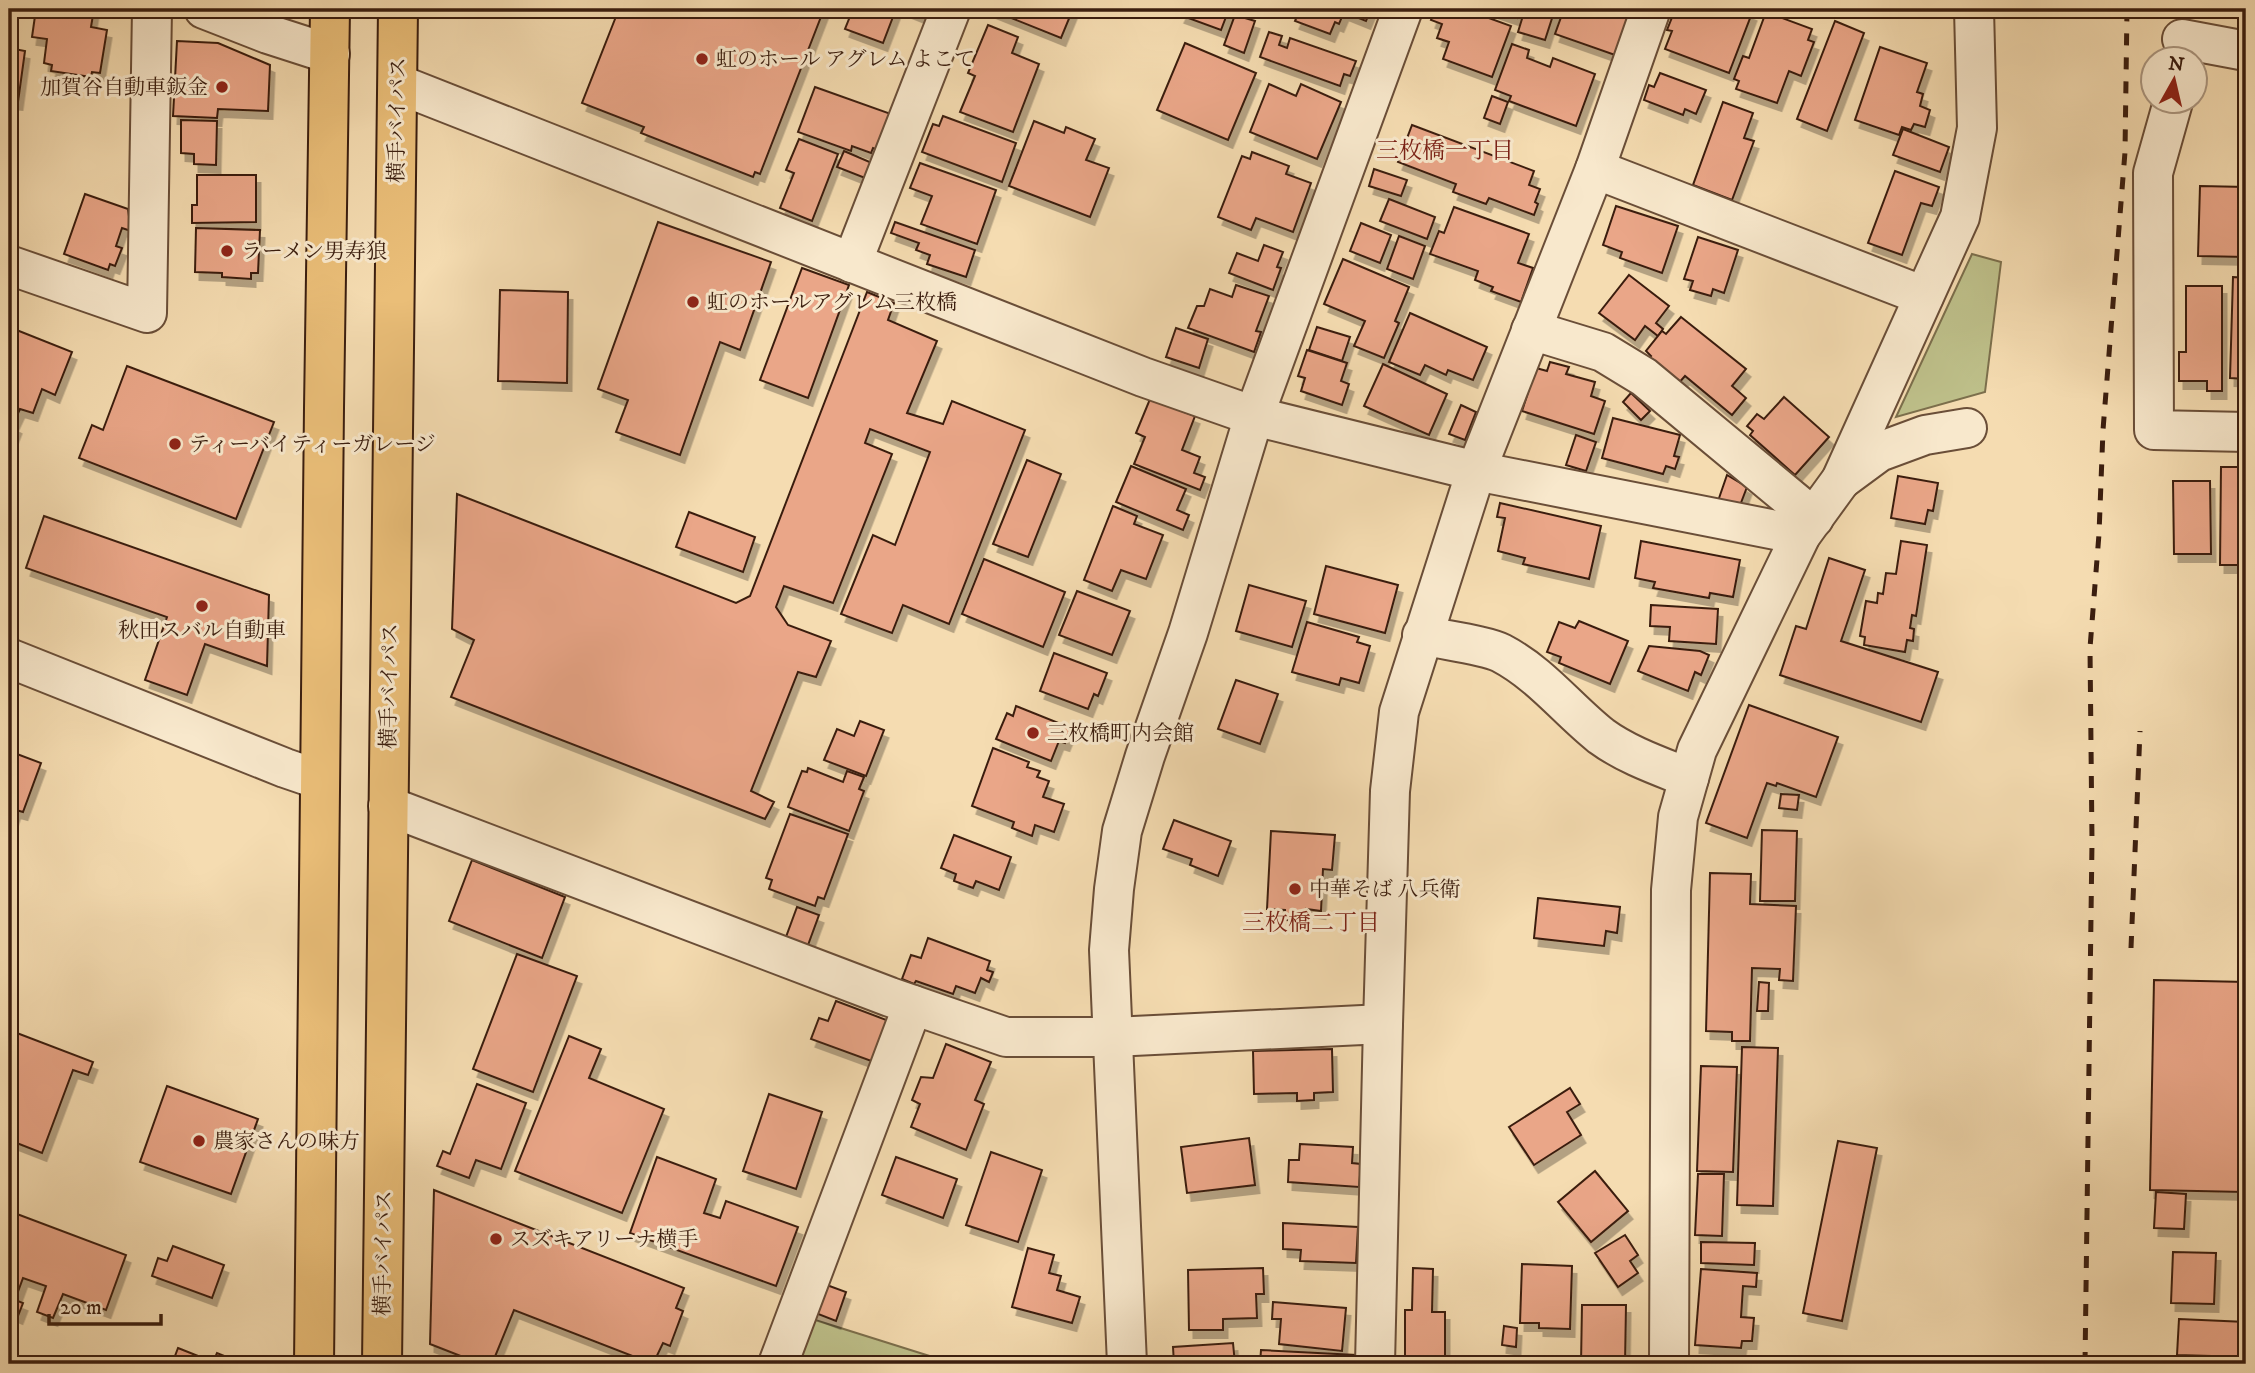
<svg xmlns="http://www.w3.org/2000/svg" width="2255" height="1373" font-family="'IM FELL DW Pica','Noto Serif JP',serif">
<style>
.green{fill:#bec08a;stroke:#7c6f4c;stroke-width:2}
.building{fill:#eaa688;stroke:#3b1e0f;stroke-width:2;filter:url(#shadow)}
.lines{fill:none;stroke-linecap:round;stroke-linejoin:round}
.minor-casing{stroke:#6a4e38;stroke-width:42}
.highway-casing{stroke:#3b1e0f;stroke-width:42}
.minor{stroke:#f8e8cc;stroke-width:38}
.highway{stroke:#eabe78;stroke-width:38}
.rail{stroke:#3b1e0f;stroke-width:5;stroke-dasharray:12 12;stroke-linecap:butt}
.poi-dot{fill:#8f2418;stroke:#f8e8cc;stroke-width:2.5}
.labels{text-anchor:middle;stroke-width:6;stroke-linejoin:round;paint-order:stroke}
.poi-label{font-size:21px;fill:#3b1e0f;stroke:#f8e8cc;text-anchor:start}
.street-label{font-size:21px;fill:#3b1e0f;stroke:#f8e8cc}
.neighbourhood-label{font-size:23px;fill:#7a1f14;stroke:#f8e8cc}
</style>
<defs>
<filter id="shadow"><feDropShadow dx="4.5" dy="8" stdDeviation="0" flood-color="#0004"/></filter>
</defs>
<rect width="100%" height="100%" fill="#f5dcb1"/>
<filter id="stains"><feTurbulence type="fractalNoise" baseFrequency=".00286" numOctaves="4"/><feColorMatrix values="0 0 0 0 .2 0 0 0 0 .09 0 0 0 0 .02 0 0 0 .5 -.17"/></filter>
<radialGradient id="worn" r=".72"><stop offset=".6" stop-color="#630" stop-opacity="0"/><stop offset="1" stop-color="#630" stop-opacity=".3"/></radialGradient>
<g class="green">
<polygon points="1972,254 2001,262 1985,392 1896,417"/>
<polygon points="812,1319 955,1364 794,1364"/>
</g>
<g class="building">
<polygon points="36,9 94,9 91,27 107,30 100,73 92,72 91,77 51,71 52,65 44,63 47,39 32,37"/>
<polygon points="622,9 824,9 760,174 755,172 753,177 641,133 644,127 582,103 617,14"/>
<polygon points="853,9 896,9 883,43 845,29"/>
<polygon points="905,9 928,9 925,17"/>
<polygon points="989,9 1073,9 1061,38"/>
<polygon points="1183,9 1229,9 1221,30 1180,15"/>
<polygon points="1300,9 1371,9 1366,21 1344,12 1339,24 1335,22 1330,34 1295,21"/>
<polygon points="1435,9 1464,9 1511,26 1492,77 1443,59 1449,42 1437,38 1442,24 1431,20"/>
<polygon points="1490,9 1520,9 1517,18"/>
<polygon points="1525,9 1555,9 1545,40 1518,32"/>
<polygon points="1564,9 1631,9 1615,55 1555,34"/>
<polygon points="1681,9 1740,9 1752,13 1729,73 1665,49 1672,31 1667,30 1675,10 1680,12"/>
<polygon points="1766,12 1812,29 1808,40 1814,42 1801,76 1789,71 1777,103 1736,89 1739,81 1734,79 1743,56 1749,58"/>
<polygon points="1235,15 1255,21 1244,53 1224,45"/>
<polygon points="1835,21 1864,33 1827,131 1797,119"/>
<polygon points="988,25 1018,37 1012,53 1039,64 1013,132 960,112 975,76 968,73"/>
<polygon points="1269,32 1282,36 1279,45 1287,48 1290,38 1356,61 1350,76 1344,74 1340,86 1260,57"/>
<polygon points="177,41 218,43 270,65 268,111 218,109 217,118 173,116"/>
<polygon points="1185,43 1256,73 1228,140 1157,110"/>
<polygon points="1512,44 1529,50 1527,58 1550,67 1553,58 1595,74 1576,126 1509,101 1511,96 1495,90"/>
<polygon points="1880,47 1927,63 1917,92 1923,94 1920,106 1930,110 1925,127 1914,124 1911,130 1902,127 1899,135 1855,120"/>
<polygon points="9,48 25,51 18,102 9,101"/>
<polygon points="1660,73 1706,90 1696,114 1685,109 1683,115 1644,100 1649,85 1654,87"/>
<polygon points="1269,84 1296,96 1301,84 1341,102 1317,159 1250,132"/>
<polygon points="815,87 891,114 878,150 873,148 871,153 852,146 851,151 798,132"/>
<polygon points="1492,96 1508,102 1500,124 1484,118"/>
<polygon points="1723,102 1753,113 1744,138 1754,141 1732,200 1693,185"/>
<polygon points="943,116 1016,143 1002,182 922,152 933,124 939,126"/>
<polygon points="181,120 217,121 216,165 194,164 194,154 181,153"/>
<polygon points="1034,121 1064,133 1066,127 1095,139 1086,160 1109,168 1090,217 1009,186"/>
<polygon points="1412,125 1534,171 1529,185 1540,189 1535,202 1538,204 1534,215 1489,198 1486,204 1453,192 1456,184 1398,162"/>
<polygon points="1903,129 1949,147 1940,172 1893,155"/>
<polygon points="799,139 838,154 812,221 780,208 794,173 786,170"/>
<polygon points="844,151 872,163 865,178 837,167"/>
<polygon points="1252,152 1289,166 1286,174 1311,183 1293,232 1256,218 1251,230 1218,217 1242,156 1250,159"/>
<polygon points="920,163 996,190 977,244 921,224 932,196 910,188"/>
<polygon points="1374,169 1407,180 1401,196 1369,186"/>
<polygon points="1895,171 1939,187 1932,206 1921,203 1902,255 1868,243"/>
<polygon points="197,175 256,175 256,222 192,223 192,205 197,205"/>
<polygon points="2200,186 2246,187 2246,257 2198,256"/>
<polygon points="85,194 128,209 131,231 122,228 116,246 122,248 115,266 110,264 108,270 64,254"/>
<polygon points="1389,199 1435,217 1427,239 1380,221"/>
<polygon points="1616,206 1678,226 1662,273 1620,258 1622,252 1603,245"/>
<polygon points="1454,207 1529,234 1518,263 1533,268 1521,302 1491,291 1493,287 1475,280 1478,271 1430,254 1439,231 1444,233"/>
<polygon points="658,222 771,262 740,350 720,342 680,455 616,432 628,400 598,389"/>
<polygon points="895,222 975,250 966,277 927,264 930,255 916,250 919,243 891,233"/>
<polygon points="1361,223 1391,235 1380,263 1350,251"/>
<polygon points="196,228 260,230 258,273 251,273 251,279 222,277 222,273 195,272"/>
<polygon points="1399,236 1425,246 1413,279 1387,269"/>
<polygon points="1698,237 1738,250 1724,293 1713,289 1711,296 1690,290 1693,281 1684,279"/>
<polygon points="1264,245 1283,252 1277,267 1281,268 1273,290 1229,273 1237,253 1258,261"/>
<polygon points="1343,259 1409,287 1395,321 1399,323 1384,358 1354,346 1365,321 1324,304"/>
<polygon points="802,268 849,285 808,398 760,380"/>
<polygon points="1629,275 1669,306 1656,323 1663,329 1658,336 1645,326 1635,340 1599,313"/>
<polygon points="2233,277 2246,278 2246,379 2230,378"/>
<polygon points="1236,285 1269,296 1256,331 1261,332 1254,352 1188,328 1197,306 1204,306 1210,289 1232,297"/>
<polygon points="2186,286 2222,286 2222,391 2207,391 2207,381 2179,381 2179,352 2186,352"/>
<polygon points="500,290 568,292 567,383 498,381"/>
<polygon points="867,292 894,303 888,320 937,341 907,413 943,424 952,401 1025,430 949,624 903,605 892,633 841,614 873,535 895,545 930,452 870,429 865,443 892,454 833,603 784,586 776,607 788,625 831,641 816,677 798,672 751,791 774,802 765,819 451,697 474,640 452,629 457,494 736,603 750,596"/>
<polygon points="1410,313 1487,347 1473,380 1448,370 1446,375 1425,365 1420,375 1389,362"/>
<polygon points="1681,317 1746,369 1732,386 1746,398 1732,415 1685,376 1677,385 1647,360 1651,356 1646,351 1662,331 1666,334"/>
<polygon points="9,327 72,352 55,395 42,389 33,413 20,409 13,424 17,426 13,436 9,434"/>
<polygon points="1317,327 1350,337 1342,361 1309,350"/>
<polygon points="1176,328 1208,339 1199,368 1166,357"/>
<polygon points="1307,350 1347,363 1341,381 1349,384 1342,405 1301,391 1305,378 1298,376"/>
<polygon points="1550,362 1569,367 1566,374 1595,382 1591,396 1605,401 1594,434 1522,411 1536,368 1547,371"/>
<polygon points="1383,364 1447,394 1429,435 1364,406"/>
<polygon points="127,366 274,422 236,519 79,458 92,425 103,430"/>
<polygon points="1631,393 1650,411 1641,420 1623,402"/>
<polygon points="1784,397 1829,437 1795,475 1750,435 1753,431 1747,426 1757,414 1764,419"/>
<polygon points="1150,399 1195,416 1182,450 1200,457 1194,473 1205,477 1200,490 1134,464 1145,437 1136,433"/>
<polygon points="1461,405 1476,412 1465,440 1449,434"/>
<polygon points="1613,418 1680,435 1674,456 1679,457 1675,469 1666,466 1663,474 1602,458"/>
<polygon points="1576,435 1596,442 1586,471 1566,465"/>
<polygon points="1027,460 1061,474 1028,557 993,544"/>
<polygon points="1131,466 1186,489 1177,510 1189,515 1183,530 1116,502"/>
<polygon points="2221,467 2246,467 2246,565 2220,565"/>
<polygon points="1727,475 1747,487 1739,508 1718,501"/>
<polygon points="1898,476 1938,483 1933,511 1928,510 1925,524 1891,518"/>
<polygon points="2173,481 2210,481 2211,554 2174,554"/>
<polygon points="1500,503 1601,526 1589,579 1523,564 1525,558 1498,551 1505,518 1497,517"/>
<polygon points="1113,506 1137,516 1134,524 1163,535 1146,579 1121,570 1112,591 1084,580"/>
<polygon points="689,512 755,537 743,572 676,547"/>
<polygon points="44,516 269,595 267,666 205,644 187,695 145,680 167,617 26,568"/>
<polygon points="1641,541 1740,560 1733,597 1710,593 1709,598 1653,588 1655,582 1635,578"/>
<polygon points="1901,541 1927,545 1916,616 1912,615 1910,628 1914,629 1913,641 1907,640 1905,652 1864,645 1865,637 1860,636 1866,601 1877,603 1878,593 1883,594 1886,573 1896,574"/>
<polygon points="1829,558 1865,570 1841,641 1938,672 1921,722 1780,675 1796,626 1806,629"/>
<polygon points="984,559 1065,592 1043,647 962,614"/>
<polygon points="1326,566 1398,585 1385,633 1314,614"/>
<polygon points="1249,585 1306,601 1292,647 1236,631"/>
<polygon points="1077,591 1130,611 1112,655 1059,635"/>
<polygon points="1651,605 1718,609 1716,644 1669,641 1670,627 1650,626"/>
<polygon points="1579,621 1628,641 1610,684 1559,663 1561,657 1547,652 1559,622 1575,628"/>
<polygon points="1307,622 1359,637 1357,642 1370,646 1359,683 1341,678 1339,685 1292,672"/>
<polygon points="1649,646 1700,651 1709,655 1701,675 1695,672 1688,691 1638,671"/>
<polygon points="1054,653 1107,673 1098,696 1094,694 1088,709 1040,691"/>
<polygon points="1236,680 1278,694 1260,744 1218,729"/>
<polygon points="1749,705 1838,737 1816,797 1777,783 1776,786 1767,783 1747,838 1706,823"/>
<polygon points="1016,706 1071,728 1065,743 1059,741 1051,761 996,739 1007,713 1013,716"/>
<polygon points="860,721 884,730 866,776 824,760 837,729 854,736"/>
<polygon points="993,748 1029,762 1027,767 1040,771 1037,777 1049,781 1043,797 1064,804 1054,832 1035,825 1032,836 1012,828 1014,822 972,806"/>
<polygon points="9,751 41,763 23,812 16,810 9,829"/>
<polygon points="808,768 843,782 847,771 864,777 859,789 864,791 849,831 788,807 802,771 807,772"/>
<polygon points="1781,794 1799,795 1797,810 1779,808"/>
<polygon points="790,814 848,834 824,899 818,897 815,906 769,889 772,880 766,878"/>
<polygon points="1174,820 1231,841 1218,876 1190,865 1192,859 1163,849"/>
<polygon points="1762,830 1797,831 1795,901 1760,901"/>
<polygon points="1271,831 1335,835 1332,870 1323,869 1321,911 1306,909 1305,921 1285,920 1285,910 1267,909"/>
<polygon points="954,835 1011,857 999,890 976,881 973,888 954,881 956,874 941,868"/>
<polygon points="472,860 565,897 542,958 449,921"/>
<polygon points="1710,873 1751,874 1750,904 1796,906 1793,981 1779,980 1780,969 1752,968 1750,1041 1732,1041 1732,1032 1706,1031"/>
<polygon points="1538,898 1620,907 1617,933 1606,931 1604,946 1534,938"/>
<polygon points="797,907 819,915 808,945 786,937"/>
<polygon points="928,938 990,961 987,970 993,972 989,982 981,978 975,993 956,986 953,994 916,981 914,984 902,979 911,955 921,958"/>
<polygon points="517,954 577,976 533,1092 473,1069"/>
<polygon points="2154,980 2246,982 2244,1192 2150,1190"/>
<polygon points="1759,982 1769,983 1768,1011 1757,1011"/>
<polygon points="836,1001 889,1021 874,1062 811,1039 819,1018 828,1021"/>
<polygon points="9,1030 93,1062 88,1075 73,1070 42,1153 9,1140"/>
<polygon points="569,1036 601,1049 589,1078 664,1109 622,1213 515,1171"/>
<polygon points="946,1044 991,1062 975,1100 984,1104 966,1150 911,1127 920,1104 912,1100 921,1077 933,1078"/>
<polygon points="1742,1047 1778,1048 1773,1206 1737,1205"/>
<polygon points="1332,1049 1333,1092 1314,1093 1314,1100 1297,1101 1297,1093 1254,1094 1253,1051"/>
<polygon points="1701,1066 1737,1067 1733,1172 1697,1171"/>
<polygon points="477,1084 526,1103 501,1169 476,1160 469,1178 437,1166 443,1151 450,1154"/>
<polygon points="167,1086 258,1119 231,1194 140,1162"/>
<polygon points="1570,1088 1580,1104 1567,1112 1581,1135 1534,1165 1509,1127"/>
<polygon points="769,1094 822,1112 796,1189 743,1171"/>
<polygon points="1249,1138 1255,1185 1187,1193 1181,1147"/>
<polygon points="1838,1141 1877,1148 1842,1321 1803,1313"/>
<polygon points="1300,1144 1353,1147 1352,1163 1361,1164 1359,1187 1288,1182 1289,1160 1299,1160"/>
<polygon points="991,1152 1042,1170 1018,1242 966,1225"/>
<polygon points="657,1157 716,1179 704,1213 720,1218 726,1201 798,1227 776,1286 630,1233"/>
<polygon points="896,1157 957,1179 943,1218 882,1195"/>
<polygon points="1595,1171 1628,1211 1591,1242 1558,1202"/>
<polygon points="1698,1174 1724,1174 1722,1236 1695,1235"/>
<polygon points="434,1190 684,1288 676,1308 683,1311 670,1346 663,1343 653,1364 514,1310 492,1364 481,1364 430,1344"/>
<polygon points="2156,1192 2186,1194 2184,1229 2154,1228"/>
<polygon points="9,1211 126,1255 106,1310 63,1294 53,1318 37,1312 46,1286 23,1278 15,1300 23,1303 18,1316 9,1312"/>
<polygon points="1283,1223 1358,1227 1356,1263 1300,1261 1301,1250 1283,1249"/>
<polygon points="1625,1235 1638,1255 1630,1261 1638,1273 1618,1287 1595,1253"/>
<polygon points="1701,1242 1755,1243 1754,1265 1701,1263"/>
<polygon points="173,1246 224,1265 212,1298 152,1276 158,1258 167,1261"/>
<polygon points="1028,1248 1054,1255 1049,1273 1061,1276 1057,1290 1080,1297 1072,1323 1012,1307"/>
<polygon points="2173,1252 2216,1253 2214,1304 2171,1303"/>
<polygon points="1522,1264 1572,1266 1570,1329 1539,1328 1539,1323 1520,1323"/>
<polygon points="1263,1268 1264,1294 1256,1294 1257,1318 1223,1319 1223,1330 1189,1330 1188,1270"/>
<polygon points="1413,1268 1433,1269 1432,1312 1445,1312 1445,1359 1405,1358 1405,1310 1412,1310"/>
<polygon points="1701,1269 1757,1273 1756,1287 1743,1286 1741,1317 1754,1318 1752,1341 1742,1341 1741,1348 1695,1345"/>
<polygon points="824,1284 846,1292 836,1321 813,1312"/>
<polygon points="1273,1302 1346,1308 1342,1351 1279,1344 1281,1319 1272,1319"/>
<polygon points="1582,1305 1626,1305 1625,1364 1581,1364"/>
<polygon points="2179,1319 2246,1322 2246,1357 2177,1355"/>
<polygon points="1504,1326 1517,1328 1516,1347 1502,1345"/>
<polygon points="1233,1343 1235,1364 1174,1364 1173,1347"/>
<polygon points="178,1348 213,1362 217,1353 244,1364 172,1364"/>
<polygon points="1261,1350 1356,1355 1355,1364 1260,1364"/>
<polygon points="2172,1362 2231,1364 2171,1364"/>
</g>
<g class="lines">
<g class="minor-casing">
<g id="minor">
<polyline points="204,9 268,34 330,54"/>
<polyline points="2182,39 2246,51"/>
<polyline points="398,84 1143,377 1254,416 1476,471 1801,535"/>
<polyline points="2173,102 2153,173 2154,430 2246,432"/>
<polyline points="1595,169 1924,296"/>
<polyline points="852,263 951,9"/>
<polyline points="9,265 147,313 152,9"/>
<polyline points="1531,330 1603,352 1644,377 1814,518"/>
<polyline points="1841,480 1879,452 1925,435 1967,428"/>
<path d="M1422,635C1442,640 1485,645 1501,653C1541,674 1567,709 1601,736C1627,755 1659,766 1689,778"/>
<polyline points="9,658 285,768 320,780"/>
<polyline points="388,806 890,997 1006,1037 1113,1037 1383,1024 1375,1364"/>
<polyline points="1383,1024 1390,791 1399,712 1476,471 1595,169 1651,9"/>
<polyline points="778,1364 913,1005"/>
<polyline points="1127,1364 1109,950 1114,889 1122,831 1145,756 1188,633 1254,416 1403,9"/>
<polyline points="1669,1364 1671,890 1678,817 1697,750 1801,535 1841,480 1960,217 1977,128 1974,9"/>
</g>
</g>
<g class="highway-casing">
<g id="highway">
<polyline points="314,1364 324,408 330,9"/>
<polyline points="382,1364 398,9"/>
</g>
</g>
<use href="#minor" class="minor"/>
<use href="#highway" class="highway"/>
<g class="rail">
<polyline points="2131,948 2140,731"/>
<polyline points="2085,1364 2092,842 2090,648 2099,534 2103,430 2125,152 2127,9"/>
</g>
</g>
<g class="poi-dot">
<circle cx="702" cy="59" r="7"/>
<circle cx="222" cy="87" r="7"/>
<circle cx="227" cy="251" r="7"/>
<circle cx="693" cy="302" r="7"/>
<circle cx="175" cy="444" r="7"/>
<circle cx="202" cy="606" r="7"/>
<circle cx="1033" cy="733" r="7"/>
<circle cx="1295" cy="889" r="7"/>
<circle cx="199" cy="1141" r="7"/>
<circle cx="496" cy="1239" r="7"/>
</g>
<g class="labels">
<g class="poi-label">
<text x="716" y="66">虹のホール アグレム よこて</text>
<text x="208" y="94" text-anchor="end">加賀谷自動車鈑金</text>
<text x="241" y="258">ラーメン男寿狼</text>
<text x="707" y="309">虹のホールアグレム三枚橋</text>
<text x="189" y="451">ティーバイティーガレージ</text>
<text x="202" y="637" text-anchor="middle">秋田スバル自動車</text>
<text x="1047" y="740">三枚橋町内会館</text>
<text x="1309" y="896">中華そば 八兵衛</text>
<text x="213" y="1148">農家さんの味方</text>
<text x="510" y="1246">スズキアリーナ横手</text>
</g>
<g class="street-label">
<text transform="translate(397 120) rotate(-89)" y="7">横手バイパス</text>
<text transform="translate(389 686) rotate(-89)" y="7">横手バイパス</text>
<text transform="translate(383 1253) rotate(-89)" y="7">横手バイパス</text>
</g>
<g class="neighbourhood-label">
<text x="1445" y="158">三枚橋一丁目</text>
<text x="1311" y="930">三枚橋二丁目</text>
</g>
</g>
<rect width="2255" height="1373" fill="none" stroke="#f5dcb1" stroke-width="35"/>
<rect x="10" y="10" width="2234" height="1352" fill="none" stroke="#3b1e0f" stroke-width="3.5"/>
<rect x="18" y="18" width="2220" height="1338" fill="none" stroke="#3b1e0f" stroke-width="2"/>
<g transform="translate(2174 80) rotate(8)"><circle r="33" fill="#f8e8cc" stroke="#ac9780" stroke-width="2"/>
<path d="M0-5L12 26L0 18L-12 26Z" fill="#8f2418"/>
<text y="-10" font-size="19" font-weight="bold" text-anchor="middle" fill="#3b1e0f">N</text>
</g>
<path d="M49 1314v10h112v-10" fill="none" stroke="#3b1e0f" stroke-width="3.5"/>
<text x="60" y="1314" font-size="21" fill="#3b1e0f" stroke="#f8e8cc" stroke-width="5" paint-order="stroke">20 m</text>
<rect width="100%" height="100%" filter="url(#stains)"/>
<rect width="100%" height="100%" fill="url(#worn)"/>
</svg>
